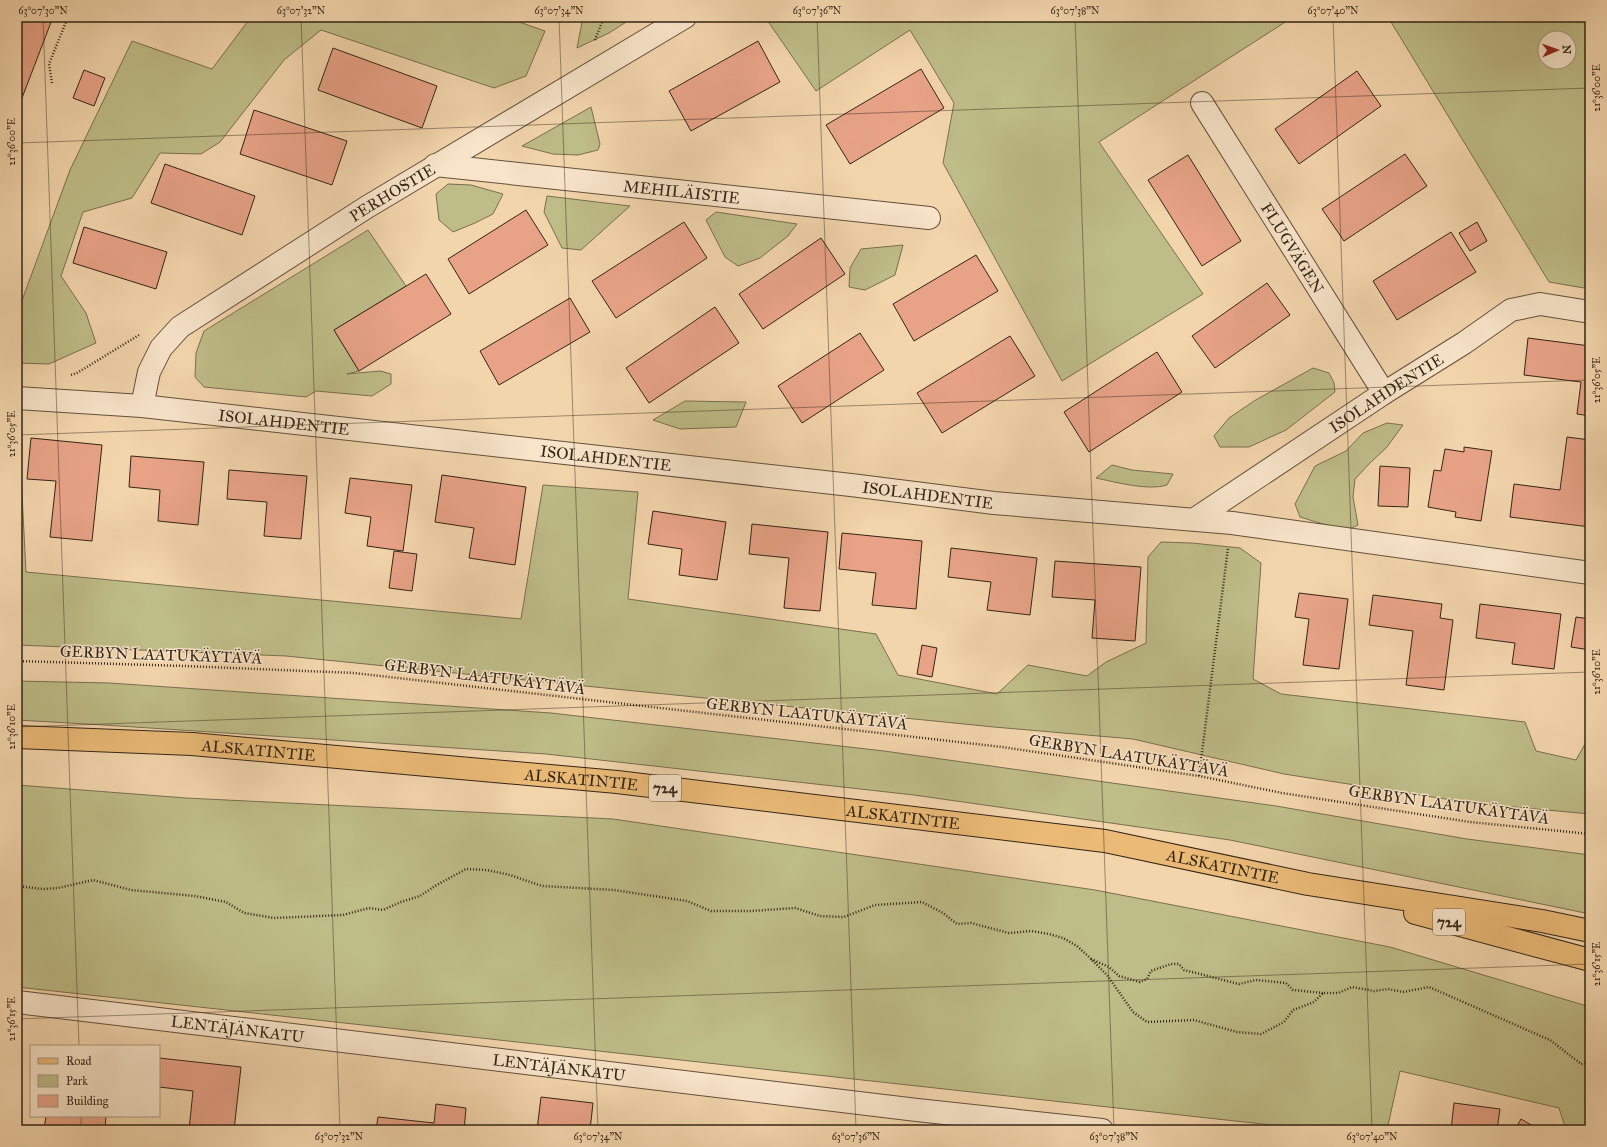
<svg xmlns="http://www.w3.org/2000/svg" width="1607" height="1147" font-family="'IM FELL Great Primer',serif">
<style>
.green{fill:#bebc87;stroke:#79704e;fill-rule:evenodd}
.building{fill:#e8a387;stroke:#342515}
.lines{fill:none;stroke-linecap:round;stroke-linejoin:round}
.street-casing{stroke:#64513b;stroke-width:24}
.primary-casing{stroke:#342515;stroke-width:24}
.path{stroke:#342515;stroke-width:2.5;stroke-dasharray:1 2;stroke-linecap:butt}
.street{stroke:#f7e4c9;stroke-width:22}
.primary{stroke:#eaba76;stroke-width:22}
.ticks{fill:none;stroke:#342515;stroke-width:1;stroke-opacity:0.45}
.labels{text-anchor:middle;stroke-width:3;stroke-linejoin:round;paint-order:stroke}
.shield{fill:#f7e4c9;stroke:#6e5e4b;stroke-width:1}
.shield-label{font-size:15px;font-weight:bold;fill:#342515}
.street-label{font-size:16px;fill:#342515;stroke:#f7e4c9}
.neatline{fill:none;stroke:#342515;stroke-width:1.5}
.ticks-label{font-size:10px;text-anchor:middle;fill:#342515}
</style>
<rect width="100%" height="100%" fill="#f3d5ac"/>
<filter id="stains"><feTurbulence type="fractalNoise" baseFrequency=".005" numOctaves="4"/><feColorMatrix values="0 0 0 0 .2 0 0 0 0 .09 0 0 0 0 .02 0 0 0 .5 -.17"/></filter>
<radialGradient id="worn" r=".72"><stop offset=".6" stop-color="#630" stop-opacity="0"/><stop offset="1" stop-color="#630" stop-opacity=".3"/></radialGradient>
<g class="green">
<polygon points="251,17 505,17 545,31 526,76 494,88 321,30 284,60 220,142 201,154 160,153 132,198 83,212 61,276 86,313 96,343 49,364 17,363 17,314 70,170 132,41 212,69"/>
<polygon points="583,17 634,17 609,33 577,48"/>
<polygon points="765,17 1293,17 1099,142 1203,294 1062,381 943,163 954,103 910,30 816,91"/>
<path d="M1388,17H1590V289L1549,282ZM1545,38H1569V62H1545Z"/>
<polygon points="591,107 600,144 598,150 578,155 553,154 522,146"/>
<polygon points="448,184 471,185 503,194 493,214 475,223 453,232 439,220 436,194"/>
<polygon points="547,196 630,206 581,250 562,248 544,212"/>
<polygon points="716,212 797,224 788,236 760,258 738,266 725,257 706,220"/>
<polygon points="368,230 406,286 334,330 359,371 347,374 380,371 391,374 391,384 372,396 316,391 306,397 204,387 195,377 196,353 204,331"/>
<polygon points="903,245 895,275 865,290 849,287 850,268 861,249"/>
<polygon points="1313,368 1329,373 1334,383 1335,392 1286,430 1249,447 1220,447 1214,436 1229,418 1254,401"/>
<polygon points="685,401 746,402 736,427 680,429 653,420"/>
<polygon points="1387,423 1403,425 1387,447 1370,463 1355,479 1353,497 1358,525 1346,531 1300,517 1295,504 1315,466 1346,451 1363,433"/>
<polygon points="17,433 19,434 26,572 521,619 543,485 638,492 628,599 876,634 898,675 997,694 1028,665 1087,676 1106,662 1146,643 1148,557 1161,542 1192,543 1240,548 1261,563 1253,679 1281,694 1525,722 1536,751 1576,760 1590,735 1590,814 1471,803 1284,774 1133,739 994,727 286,656 17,645"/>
<path d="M1112,465L1132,470L1173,474L1167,485C1148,491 1115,482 1096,478Z"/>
<polygon points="17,681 109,683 551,713 884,751 1276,806 1467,839 1590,855 1590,914 1230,840 914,795 546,754 104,725 17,720"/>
<polygon points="17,785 186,798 613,819 1095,890 1390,947 1590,1007 1590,1130 1566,1130 1559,1108 1400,1071 1387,1130 1317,1130 17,987"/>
</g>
<g class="building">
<polygon points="17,17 53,17 17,111"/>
<polygon points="758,41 780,82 691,131 669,91"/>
<polygon points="333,48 437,86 422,128 318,90"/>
<polygon points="921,69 944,108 850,164 826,125"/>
<polygon points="84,70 105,78 94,106 73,98"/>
<polygon points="1357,71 1381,106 1299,164 1275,129"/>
<polygon points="254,110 347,141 332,185 240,154"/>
<polygon points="1405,154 1427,186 1344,241 1322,209"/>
<polygon points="1188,155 1241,241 1202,266 1148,180"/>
<polygon points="165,164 255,196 242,235 151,203"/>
<polygon points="526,210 548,245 469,294 448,259"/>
<polygon points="684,222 707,258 616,318 592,281"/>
<polygon points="1477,222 1487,241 1470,251 1459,233"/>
<polygon points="84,227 167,252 156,289 73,263"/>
<polygon points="1451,232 1476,272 1397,320 1373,281"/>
<polygon points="821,238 845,274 763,329 739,294"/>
<polygon points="976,255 998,291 914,341 893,304"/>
<polygon points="426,274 451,314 359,371 334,330"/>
<polygon points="1267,283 1290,315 1215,368 1192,336"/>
<polygon points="570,298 590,332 499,385 480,351"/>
<polygon points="715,307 739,343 649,403 626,368"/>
<polygon points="860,333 884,370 802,423 778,386"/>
<polygon points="1010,336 1035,376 942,433 917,393"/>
<polygon points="1528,338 1590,346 1590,416 1577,414 1581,382 1524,375"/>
<polygon points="1157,352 1182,392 1089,452 1064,412"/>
<polygon points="1567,437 1590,440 1590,527 1510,517 1514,484 1560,490"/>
<polygon points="31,438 102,445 92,541 50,537 56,481 27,479"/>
<polygon points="1464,447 1492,451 1481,521 1455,517 1456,512 1428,507 1434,470 1441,471 1445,449 1464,452"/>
<polygon points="131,456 204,462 198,525 158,521 160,490 129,487"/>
<polygon points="1380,466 1410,468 1408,507 1378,506"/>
<polygon points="229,470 307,476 301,539 264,536 267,502 227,499"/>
<polygon points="442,475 526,487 515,565 469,558 474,528 435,522"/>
<polygon points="350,478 412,485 403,551 367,546 371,517 345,513"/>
<polygon points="653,511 726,522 717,580 679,575 682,549 648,544"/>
<polygon points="752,524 828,532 820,611 784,608 789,558 749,554"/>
<polygon points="842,533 922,541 916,609 872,605 876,573 839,569"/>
<polygon points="951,548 1037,558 1030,615 987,610 991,582 948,577"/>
<polygon points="394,551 417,554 412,591 389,588"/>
<polygon points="1055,561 1141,567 1135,641 1092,638 1095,600 1052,597"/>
<polygon points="1299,593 1348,599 1339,669 1303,665 1309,619 1295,617"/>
<polygon points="1373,595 1442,604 1440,618 1453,620 1444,690 1406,685 1413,631 1369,625"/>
<polygon points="1480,604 1561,614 1554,669 1512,664 1515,643 1476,638"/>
<polygon points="1576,617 1590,619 1590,650 1571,647"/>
<polygon points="922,645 937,648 932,677 917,674"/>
<polygon points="159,1058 241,1067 234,1130 189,1130 193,1091 159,1087"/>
<polygon points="541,1097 593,1103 590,1130 537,1130"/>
<polygon points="1454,1103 1500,1109 1497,1130 1451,1130"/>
<polygon points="436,1104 466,1108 464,1130 376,1130 378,1117 434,1123"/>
<polygon points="46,1116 106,1116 105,1130 44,1130"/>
<polygon points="1521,1119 1540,1130 1515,1130"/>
</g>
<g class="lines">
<g class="street-casing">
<g id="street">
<path id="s1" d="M1202,103L1384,393"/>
<path id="s2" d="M435,165L929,218"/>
<path id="s3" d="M17,398L142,406L851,485L994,503L1232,523L1590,573"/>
<path id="s4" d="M142,406L149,372L161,348L180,327L367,207L685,17"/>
<path id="s5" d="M1195,519L1384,393L1464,343L1511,310L1540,304L1590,312"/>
<path id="s6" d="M17,1002L917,1110L1102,1130"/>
</g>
</g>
<g class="primary-casing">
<g id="primary">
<path id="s7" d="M17,737L192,744L617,782L1105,841L1308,884L1542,921L1590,931"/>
<polyline points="1415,913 1590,960"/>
</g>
</g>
<g class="path">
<polyline points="595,40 604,17"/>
<polyline points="52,83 49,64 68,17"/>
<polyline points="71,375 77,373 139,335"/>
<polyline points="17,661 185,666 354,673 1002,747 1199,776 1282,793 1470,822 1590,834"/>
<polyline points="1199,776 1228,548"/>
<polyline points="17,886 43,889 58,888 93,880 131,890 195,896 226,902 244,913 274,918 343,915 369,908 383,910 401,902 420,896 435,886 466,869 487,870 510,875 542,886 614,890 687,901 711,911 751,911 795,908 820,916 844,917 875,905 922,902 943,913 957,924 971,923 1009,933 1031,931 1049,934 1063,938 1077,946 1089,957 1107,975 1133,1012 1147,1022 1194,1020 1237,1032 1261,1034 1284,1022 1293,1010 1314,1002 1323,993 1338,993 1352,987 1374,991 1388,989 1403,992 1429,987 1550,1040 1581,1064 1590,1062"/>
<polyline points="1091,959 1109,967 1119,976 1140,982 1147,979 1151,971 1171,964 1179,964 1184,970 1239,984 1256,980 1286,983 1293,990 1323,993"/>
</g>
<use href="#street" class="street"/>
<use href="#primary" class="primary"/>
</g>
<path class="ticks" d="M43,17L79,1046M301,17L340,1130M559,17L598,1130M817,17L856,1130M1075,17L1114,1130M1333,17L1372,1130M17,143L1590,88M17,435L1590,380M17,727L1590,672M17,1019L1590,964M81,1116V1130"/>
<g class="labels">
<g class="shield">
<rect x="649" y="775" width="32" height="26" rx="3"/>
<rect x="1433" y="909" width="32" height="26" rx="3"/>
</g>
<g class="shield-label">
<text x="665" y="793">724</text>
<text x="1449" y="927">724</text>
</g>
<g class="street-label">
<text dy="6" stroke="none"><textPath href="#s4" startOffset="341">PERHOSTIE</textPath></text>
<text dy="6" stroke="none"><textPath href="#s2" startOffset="248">MEHILÄISTIE</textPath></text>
<text dy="6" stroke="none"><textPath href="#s1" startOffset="171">FLUGVÄGEN</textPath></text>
<text dy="6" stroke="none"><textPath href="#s5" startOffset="229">ISOLAHDENTIE</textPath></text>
<text dy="6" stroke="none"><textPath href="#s3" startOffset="268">ISOLAHDENTIE</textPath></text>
<text dy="6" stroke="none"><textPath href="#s3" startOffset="592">ISOLAHDENTIE</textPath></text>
<text dy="6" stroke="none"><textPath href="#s3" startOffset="916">ISOLAHDENTIE</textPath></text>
<text transform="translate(161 654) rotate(2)" y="6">GERBYN LAATUKÄYTÄVÄ</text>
<text transform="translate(485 676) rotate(7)" y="6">GERBYN LAATUKÄYTÄVÄ</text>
<text transform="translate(807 713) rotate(6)" y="6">GERBYN LAATUKÄYTÄVÄ</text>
<text dy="6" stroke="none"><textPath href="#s7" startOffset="242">ALSKATINTIE</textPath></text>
<text transform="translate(1129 755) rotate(9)" y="6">GERBYN LAATUKÄYTÄVÄ</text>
<text dy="6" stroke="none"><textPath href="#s7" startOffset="566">ALSKATINTIE</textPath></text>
<text transform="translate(1449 804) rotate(8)" y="6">GERBYN LAATUKÄYTÄVÄ</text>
<text dy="6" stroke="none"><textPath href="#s7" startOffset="890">ALSKATINTIE</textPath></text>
<text dy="6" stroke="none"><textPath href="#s7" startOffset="1214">ALSKATINTIE</textPath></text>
<text dy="6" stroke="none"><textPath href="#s6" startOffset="222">LENTÄJÄNKATU</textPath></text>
<text dy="6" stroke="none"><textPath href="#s6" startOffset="546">LENTÄJÄNKATU</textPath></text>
</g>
</g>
<rect width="1607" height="1147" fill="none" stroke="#f3d5ac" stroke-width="44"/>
<rect x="30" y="1045" width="130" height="72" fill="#f7e4c9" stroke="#a99881"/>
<rect x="38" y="1058" width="20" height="6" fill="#eaba76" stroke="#a99881"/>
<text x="66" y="1065" font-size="12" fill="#342515">Road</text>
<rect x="38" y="1075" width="20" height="12" fill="#bebc87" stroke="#a99881"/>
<text x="66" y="1085" font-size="12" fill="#342515">Park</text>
<rect x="38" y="1095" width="20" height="12" fill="#e8a387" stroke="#a99881"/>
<text x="66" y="1105" font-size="12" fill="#342515">Building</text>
<g transform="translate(1557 50) rotate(88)"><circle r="19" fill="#f7e4c9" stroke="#a99881"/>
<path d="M0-3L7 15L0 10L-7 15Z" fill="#8f2418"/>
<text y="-6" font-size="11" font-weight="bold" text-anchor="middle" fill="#342515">N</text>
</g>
<rect x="22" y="22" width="1563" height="1103" class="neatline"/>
<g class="ticks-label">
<text x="43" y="14">63°07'30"N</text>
<text x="301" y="14">63°07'32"N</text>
<text x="559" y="14">63°07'34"N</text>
<text x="817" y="14">63°07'36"N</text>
<text x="1075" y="14">63°07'38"N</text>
<text x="1333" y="14">63°07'40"N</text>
<text transform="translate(1596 88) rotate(-90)" y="4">21°36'00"E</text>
<text transform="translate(11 142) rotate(-90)" y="4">21°36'00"E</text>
<text transform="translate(1596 380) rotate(-90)" y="4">21°36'05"E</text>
<text transform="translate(11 434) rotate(-90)" y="4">21°36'05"E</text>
<text transform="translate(1596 672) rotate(-90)" y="4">21°36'10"E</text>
<text transform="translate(11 727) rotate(-90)" y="4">21°36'10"E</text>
<text transform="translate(1596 964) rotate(-90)" y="4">21°36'15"E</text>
<text transform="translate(11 1019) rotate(-90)" y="4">21°36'15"E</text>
<text x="339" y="1140">63°07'32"N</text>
<text x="598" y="1140">63°07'34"N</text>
<text x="856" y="1140">63°07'36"N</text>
<text x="1114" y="1140">63°07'38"N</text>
<text x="1372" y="1140">63°07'40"N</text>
</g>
<rect width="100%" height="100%" filter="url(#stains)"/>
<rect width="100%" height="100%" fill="url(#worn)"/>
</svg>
